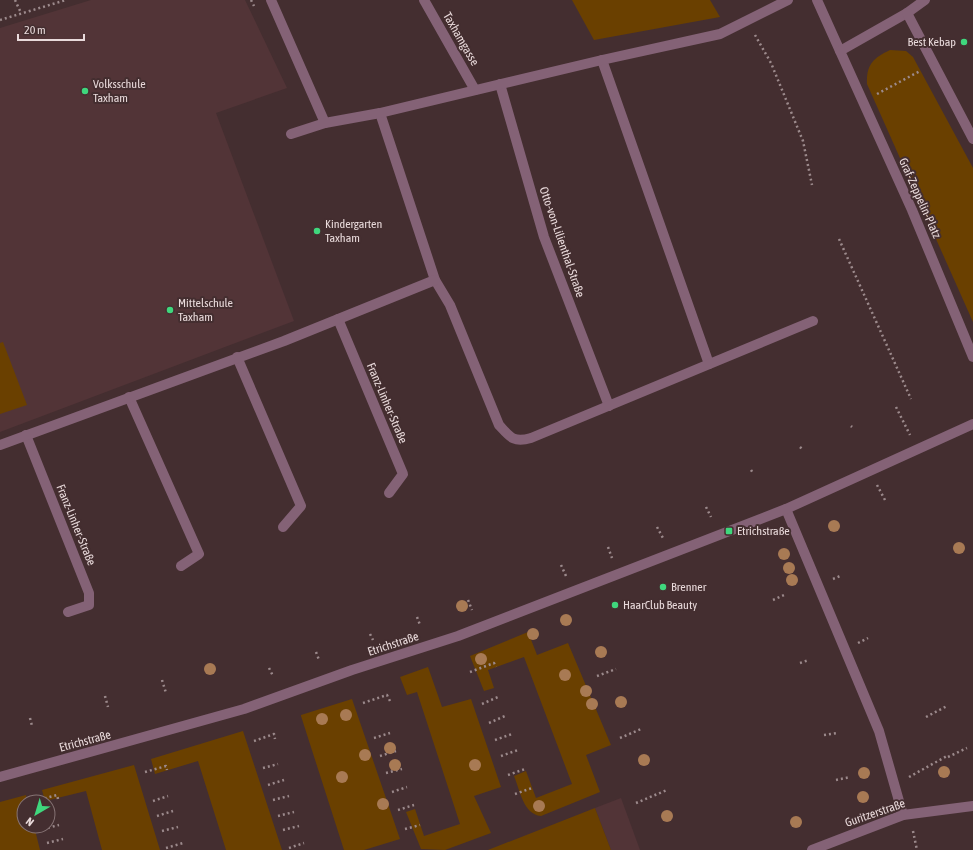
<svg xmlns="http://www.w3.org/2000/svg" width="973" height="850" font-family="'Asap Condensed',sans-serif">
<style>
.built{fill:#523437}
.green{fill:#6a4000}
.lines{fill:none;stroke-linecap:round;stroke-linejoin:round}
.path{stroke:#9c8a8c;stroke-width:2.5;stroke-dasharray:2 3;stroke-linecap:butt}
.lane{stroke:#846276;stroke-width:10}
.street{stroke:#846276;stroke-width:10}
.tree{fill:#a87a54}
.poi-dot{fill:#3fd77d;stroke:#442e30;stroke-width:1.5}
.labels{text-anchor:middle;stroke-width:4;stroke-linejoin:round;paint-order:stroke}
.street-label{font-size:12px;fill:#e9dadb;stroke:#442e30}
.poi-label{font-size:12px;fill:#e9dadb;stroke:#442e30;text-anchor:start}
</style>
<rect width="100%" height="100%" fill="#442e30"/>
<g class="built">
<polygon points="91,0 245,0 287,88 216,113 294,321 0,432 0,28"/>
<polygon points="621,798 640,850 611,850 595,808"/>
</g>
<g class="green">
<polygon points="572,0 710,0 720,17 594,40"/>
<path d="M890,50L906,51L913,57L973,168V322L867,84C866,65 873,58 890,50Z"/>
<polygon points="3,342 27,405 0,414 0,343"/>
<path d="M528,632L537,655L568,643L611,745L586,755L600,792L541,816C523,814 520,790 514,776L526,771L536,798L572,784L524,657L488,670L494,688L484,691L470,656Z"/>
<polygon points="428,667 442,707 471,699 501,787 474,796 491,833 445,850 421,849 406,812 415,809 424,836 460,824 417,692 407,695 400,677"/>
<polygon points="352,699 400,839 364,850 344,850 301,716 301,715"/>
<polygon points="243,731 282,850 226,850 198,761 155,774 151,759"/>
<polygon points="134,765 160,850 102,850 86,791 45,801 42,790"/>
<polygon points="26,795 27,802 24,802 24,826 34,826 40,850 0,850 0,802"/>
<polygon points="595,808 611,850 488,850"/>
</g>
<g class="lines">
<g class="path">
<polyline points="15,0 21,13"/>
<polyline points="251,0 254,6"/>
<polyline points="0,20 66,0"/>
<polyline points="755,35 771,63 803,141 812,185"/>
<polyline points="877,94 920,71"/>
<polyline points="839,239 911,399"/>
<polyline points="896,407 910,435"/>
<polyline points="851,426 852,427"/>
<polyline points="800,447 803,450"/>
<polyline points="751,470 753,473"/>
<polyline points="877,485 885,500"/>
<polyline points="706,507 711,517"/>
<polyline points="657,527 663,538"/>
<polyline points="608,547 612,558"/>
<polyline points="561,565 566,576"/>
<polyline points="833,579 840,576"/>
<polyline points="468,600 472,610"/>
<polyline points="773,600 784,595"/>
<polyline points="417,617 420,625"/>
<polyline points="370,634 373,640"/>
<polyline points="858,643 868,638"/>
<polyline points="316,652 319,660"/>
<polyline points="800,663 809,660"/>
<polyline points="269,668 273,676"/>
<polyline points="470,672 494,663 496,667"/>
<polyline points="597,676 616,669"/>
<polyline points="162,680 166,693"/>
<polyline points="105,696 108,707"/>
<polyline points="363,703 387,695 390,701"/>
<polyline points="482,704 498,697"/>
<polyline points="926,717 947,706"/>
<polyline points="30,718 32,726"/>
<polyline points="489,723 505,716"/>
<polyline points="824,735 837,733"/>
<polyline points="374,738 390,733"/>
<polyline points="620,738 641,729"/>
<polyline points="495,740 512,734"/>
<polyline points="254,741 274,734 275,739"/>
<polyline points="380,756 396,751"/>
<polyline points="501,756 518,750"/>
<polyline points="948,757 967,748"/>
<polyline points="263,768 278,764"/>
<polyline points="145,772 166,766 167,770"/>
<polyline points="386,773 402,769"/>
<polyline points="508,775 525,769"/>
<polyline points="909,777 947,756"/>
<polyline points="836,780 850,777"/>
<polyline points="268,785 284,780"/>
<polyline points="392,792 407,787"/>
<polyline points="515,794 532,788"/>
<polyline points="273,800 289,796"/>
<polyline points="35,801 57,795 58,799"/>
<polyline points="153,801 168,796"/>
<polyline points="636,803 667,790"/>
<polyline points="398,810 414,805"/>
<polyline points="157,816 173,811"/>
<polyline points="278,816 294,812"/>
<polyline points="43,829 59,825"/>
<polyline points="405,829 420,825"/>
<polyline points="283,830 299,826"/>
<polyline points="162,831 178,827"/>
<polyline points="913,831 917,850"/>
<polyline points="47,843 63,839"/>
<polyline points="166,848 183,843"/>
<polyline points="289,848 304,843"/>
</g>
<g class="lane">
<polyline points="338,319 403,474 389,493"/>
<polyline points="237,357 301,506 283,527"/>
<polyline points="129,397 199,554 181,566"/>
<polyline points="26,435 89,593 89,605 68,612"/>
</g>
<g class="street">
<polyline points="271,0 325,123"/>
<polyline points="424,0 475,90"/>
<polyline points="817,0 840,51"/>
<polyline points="925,0 907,13 840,51 912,210 973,357"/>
<polyline points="907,13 973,139"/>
<polyline points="602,60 709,364"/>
<polyline points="500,84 544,237 609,406"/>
<path d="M380,113L435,280L450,305L499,425C510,437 513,443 531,438L813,321"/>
<polyline points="291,134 325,123 380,113 602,60 720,34 788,0"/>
<polyline points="0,445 284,341 435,280"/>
<polyline points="786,509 879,731 903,815"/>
<polyline points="0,777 244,709 352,670 458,636 786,509 973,424"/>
<polyline points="812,850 903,815 973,806"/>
</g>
</g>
<g class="tree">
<circle cx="834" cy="526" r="6"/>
<circle cx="959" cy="548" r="6"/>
<circle cx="784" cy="554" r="6"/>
<circle cx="789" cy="568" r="6"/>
<circle cx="792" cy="580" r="6"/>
<circle cx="462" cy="606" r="6"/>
<circle cx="566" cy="620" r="6"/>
<circle cx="533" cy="634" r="6"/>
<circle cx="601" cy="652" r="6"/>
<circle cx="481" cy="659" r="6"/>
<circle cx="210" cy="669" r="6"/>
<circle cx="565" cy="675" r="6"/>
<circle cx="586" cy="691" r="6"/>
<circle cx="621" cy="702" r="6"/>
<circle cx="592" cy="704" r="6"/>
<circle cx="346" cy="715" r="6"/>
<circle cx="322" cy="719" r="6"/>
<circle cx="390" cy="748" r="6"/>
<circle cx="365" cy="755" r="6"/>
<circle cx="644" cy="760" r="6"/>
<circle cx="395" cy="765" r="6"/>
<circle cx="475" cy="765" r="6"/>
<circle cx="944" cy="772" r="6"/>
<circle cx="864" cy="773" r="6"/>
<circle cx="342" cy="777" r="6"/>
<circle cx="863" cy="797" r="6"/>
<circle cx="383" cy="804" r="6"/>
<circle cx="539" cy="806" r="6"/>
<circle cx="667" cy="816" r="6"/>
<circle cx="796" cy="822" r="6"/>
</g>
<g class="poi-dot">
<circle cx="964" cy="42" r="4"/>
<circle cx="85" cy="91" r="4"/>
<circle cx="317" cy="231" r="4"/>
<circle cx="170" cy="310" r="4"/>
<rect x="725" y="527" width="8" height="8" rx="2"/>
<circle cx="663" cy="587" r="4"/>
<circle cx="615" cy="605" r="4"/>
</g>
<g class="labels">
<g class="street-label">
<text transform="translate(461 39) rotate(60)" y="4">Taxhamgasse</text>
<text transform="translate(920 198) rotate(66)" y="4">Graf-Zeppelin-Platz</text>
<text transform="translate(562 242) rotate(71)" y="4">Otto-von-Lilienthal-Straße</text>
<text transform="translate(387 403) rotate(67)" y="4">Franz-Linher-Straße</text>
<text transform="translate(76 525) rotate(68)" y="4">Franz-Linher-Straße</text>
<text transform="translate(393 644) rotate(-18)" y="4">Etrichstraße</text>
<text transform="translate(85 741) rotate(-15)" y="4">Etrichstraße</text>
<text transform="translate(875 813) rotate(-19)" y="4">Guritzerstraße</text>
</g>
<g class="poi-label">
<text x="956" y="46" text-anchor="end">Best Kebap</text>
<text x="93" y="88">Volksschule<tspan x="93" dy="14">Taxham</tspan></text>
<text x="325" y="228">Kindergarten<tspan x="325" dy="14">Taxham</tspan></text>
<text x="178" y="307">Mittelschule<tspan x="178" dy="14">Taxham</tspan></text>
<text x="737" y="535">Etrichstraße</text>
<text x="671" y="591">Brenner</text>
<text x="623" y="609">HaarClub Beauty</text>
</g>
</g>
<g transform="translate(36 814) rotate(218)"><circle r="19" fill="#442e30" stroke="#867374"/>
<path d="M0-3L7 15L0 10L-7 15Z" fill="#3fd77d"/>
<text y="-6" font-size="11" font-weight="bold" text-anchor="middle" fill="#e9dadb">N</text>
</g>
<path d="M18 34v6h66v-6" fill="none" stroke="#e9dadb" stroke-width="2"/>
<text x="24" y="34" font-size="12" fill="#e9dadb" stroke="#442e30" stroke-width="3" paint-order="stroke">20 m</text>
</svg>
